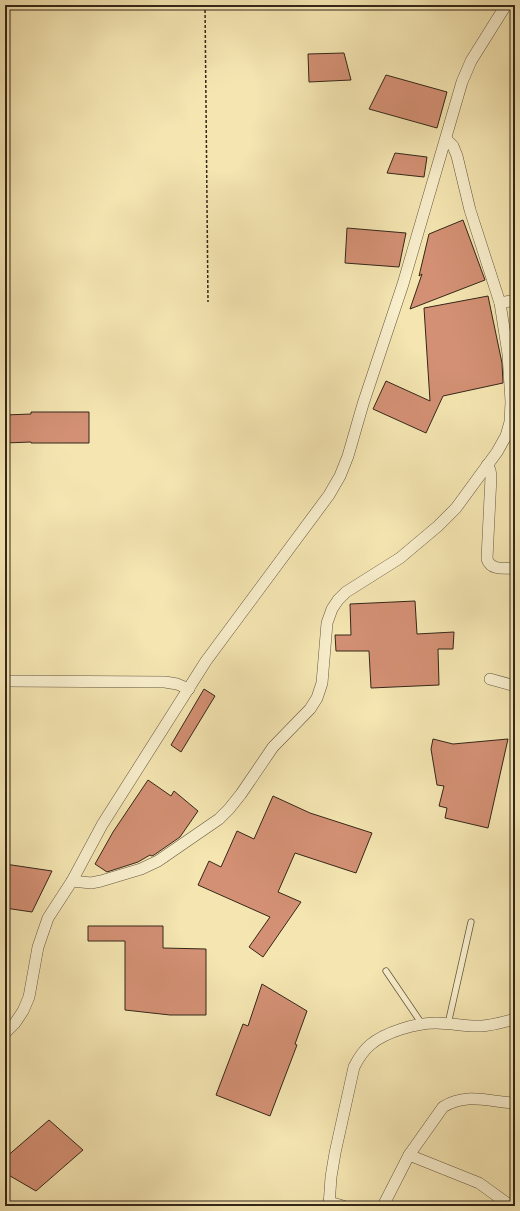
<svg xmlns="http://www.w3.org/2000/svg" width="520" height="1211" font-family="'Old Standard TT',serif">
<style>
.building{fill:#d39074;stroke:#342718}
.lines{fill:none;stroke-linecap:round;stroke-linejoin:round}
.service-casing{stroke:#64563e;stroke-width:7}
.minor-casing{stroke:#64563e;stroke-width:12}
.path{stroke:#342718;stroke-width:1.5;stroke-dasharray:3 2;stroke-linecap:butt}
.service{stroke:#f8eecc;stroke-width:5.5}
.minor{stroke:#f8eecc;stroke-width:11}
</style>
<rect width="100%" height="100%" fill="#f4e5b1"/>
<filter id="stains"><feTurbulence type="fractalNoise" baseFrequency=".005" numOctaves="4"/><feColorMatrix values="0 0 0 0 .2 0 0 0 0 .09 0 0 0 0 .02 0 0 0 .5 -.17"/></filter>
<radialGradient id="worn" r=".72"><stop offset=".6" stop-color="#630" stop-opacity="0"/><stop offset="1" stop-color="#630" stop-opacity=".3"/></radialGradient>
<g class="building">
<polygon points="344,53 351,80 309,82 308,54"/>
<polygon points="386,75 447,92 437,128 369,109"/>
<polygon points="395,153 427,157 424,177 387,173"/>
<polygon points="463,220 485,280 410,309 422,274 419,276 429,234"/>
<polygon points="347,228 406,233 399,267 345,263"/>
<polygon points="488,296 502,363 503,383 443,396 426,433 373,409 386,381 430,401 424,308"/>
<polygon points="31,412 89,412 89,443 31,443 31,442 5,443 5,415 31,414"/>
<polygon points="415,601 417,634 454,632 453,649 438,649 439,685 371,688 369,651 336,651 335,635 351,635 350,604"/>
<polygon points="204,689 215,696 181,752 171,745"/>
<polygon points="433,739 453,744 508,739 488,828 445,818 447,808 439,806 444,786 437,785 431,749"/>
<polygon points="148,780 171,796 174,791 198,811 180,837 154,855 152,856 150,855 138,862 107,872 95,864 113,832"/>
<polygon points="273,796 310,813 372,833 356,873 295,853 278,892 301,902 263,957 249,947 270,917 198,885 209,861 221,867 237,831 254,839"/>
<polygon points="5,864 52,871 32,912 5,908"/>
<polygon points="88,926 163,926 163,948 206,949 206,1015 170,1015 125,1010 125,941 88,941"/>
<polygon points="262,984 307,1011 295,1044 297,1045 270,1116 216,1095 243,1024 248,1026"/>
<polygon points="49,1120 83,1150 36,1191 5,1173 5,1158"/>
</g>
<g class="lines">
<g class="service-casing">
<g id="service">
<polyline points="386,971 422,1024"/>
<polyline points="448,1024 471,922"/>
</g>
</g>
<g class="minor-casing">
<g id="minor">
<polyline points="500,303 515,300"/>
<path d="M487,465L490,470L491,476L487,559C491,571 505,568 515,568"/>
<polyline points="490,679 515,686"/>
<polyline points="5,681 165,682 177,684 189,689"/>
<polyline points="72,881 91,883 101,881 141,869 158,861 219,819 229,809 241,794 273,747 310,709 317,698 322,683 327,623 332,609 338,600 346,592 400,558 438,526 456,508 497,452 506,436 510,422 511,402 508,354 500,303 470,210 457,156 453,146 446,139"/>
<polyline points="5,1033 15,1023 23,1011 29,997 38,947 48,918 72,881 102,825 206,661 329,495 340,476 348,456 363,404 403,284 462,82 471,61 506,5"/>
<polyline points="409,1155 479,1183 511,1206"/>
<polyline points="329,1202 343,1206"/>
<path d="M329,1206L331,1177L335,1153L354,1067C358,1059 363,1051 370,1045C385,1032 416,1023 436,1023C451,1023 467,1027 482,1026C494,1025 504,1022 515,1019"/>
<path d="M383,1206L409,1155L443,1107C466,1092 489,1102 515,1103"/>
</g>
</g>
<g class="path">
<polyline points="205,5 208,302"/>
<polyline points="5,8 11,5"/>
</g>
<use href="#service" class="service"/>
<use href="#minor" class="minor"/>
</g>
<rect width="520" height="1211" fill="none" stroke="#f4e5b1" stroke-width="20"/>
<rect x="6" y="6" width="508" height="1199" fill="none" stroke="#342718" stroke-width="2"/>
<rect x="10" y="10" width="500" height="1191" fill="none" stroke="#342718"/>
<rect width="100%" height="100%" filter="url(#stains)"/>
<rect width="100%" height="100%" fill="url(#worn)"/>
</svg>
